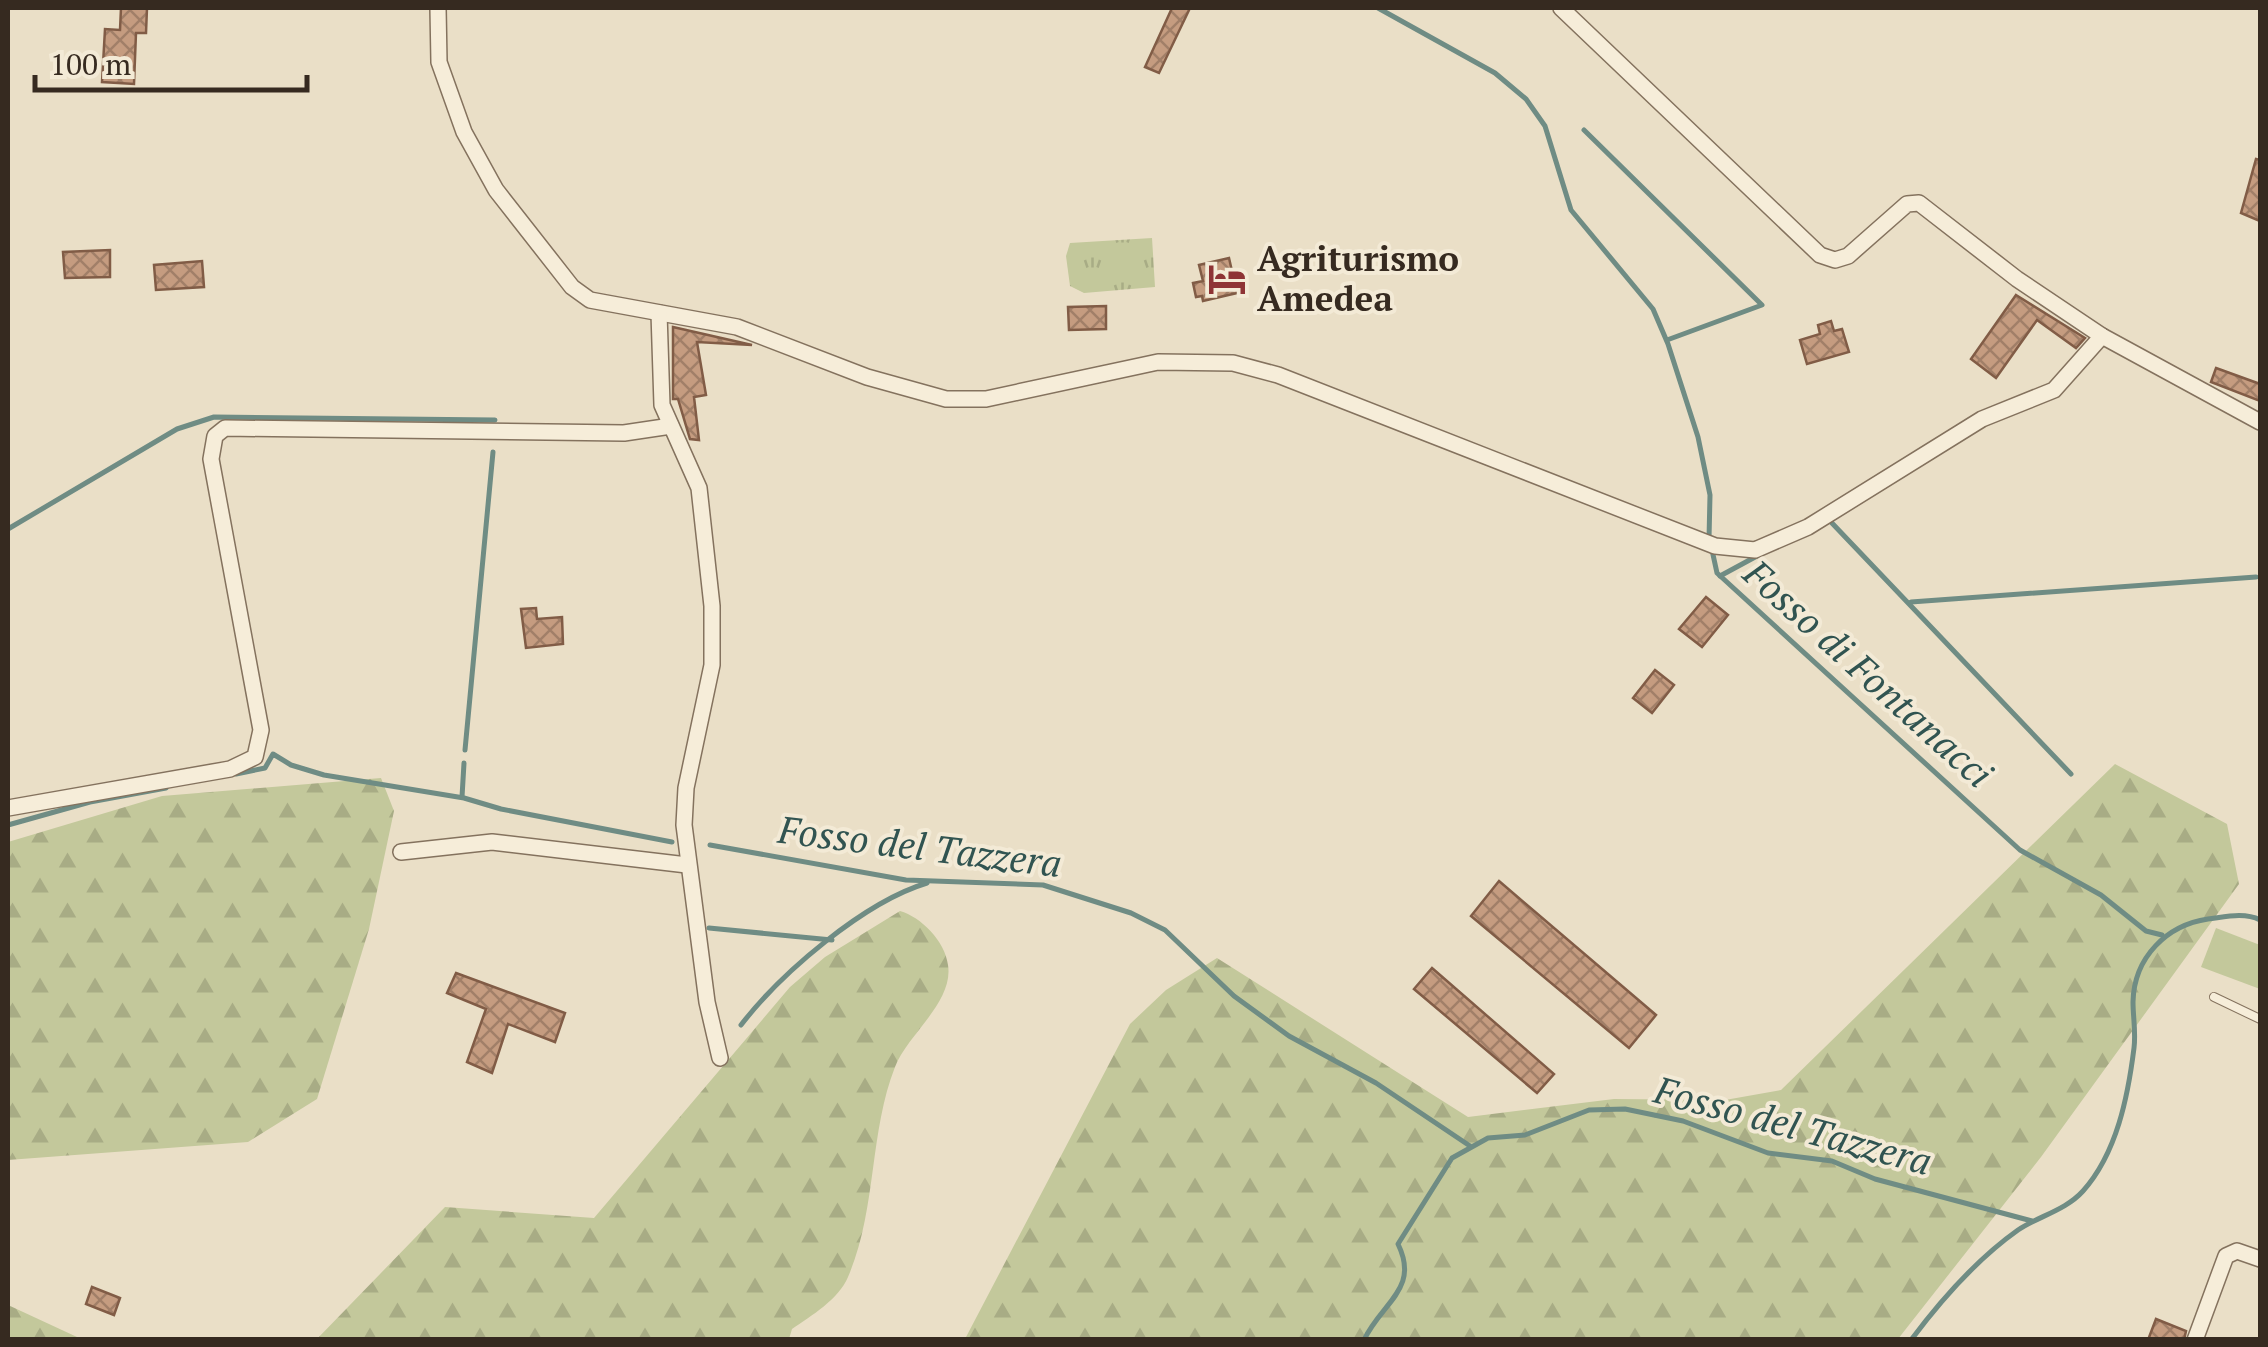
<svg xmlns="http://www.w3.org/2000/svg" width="2268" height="1347" font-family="'PT Serif',serif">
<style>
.grass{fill:url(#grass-tufts)}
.forest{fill:url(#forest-firs)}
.pitch{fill:#c3c89b}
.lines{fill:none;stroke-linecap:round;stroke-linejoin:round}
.stream{stroke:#6f8c84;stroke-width:5}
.building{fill:url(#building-cross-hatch);stroke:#815c46;stroke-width:2.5}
.lane-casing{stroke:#84725e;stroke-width:10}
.street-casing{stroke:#84725e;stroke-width:18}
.lane{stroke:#f6edd9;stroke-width:8}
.street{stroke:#f6edd9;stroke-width:15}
.labels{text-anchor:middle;stroke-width:8;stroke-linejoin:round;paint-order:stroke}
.poi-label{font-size:35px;font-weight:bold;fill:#362a20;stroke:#f3ead6;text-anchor:start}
.water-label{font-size:38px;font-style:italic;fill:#315451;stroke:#f3ead6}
</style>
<defs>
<pattern id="grass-tufts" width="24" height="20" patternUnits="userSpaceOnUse" patternTransform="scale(2.5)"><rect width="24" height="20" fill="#c3c89b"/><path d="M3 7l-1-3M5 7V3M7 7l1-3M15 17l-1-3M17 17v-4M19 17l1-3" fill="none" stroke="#a8ac85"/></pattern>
<pattern id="forest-firs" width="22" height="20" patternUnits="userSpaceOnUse" patternTransform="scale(2.5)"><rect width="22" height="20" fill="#c3c89b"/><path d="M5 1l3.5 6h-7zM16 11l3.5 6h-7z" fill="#a8ac85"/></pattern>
<pattern id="building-cross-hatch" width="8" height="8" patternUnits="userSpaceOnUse" patternTransform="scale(2.5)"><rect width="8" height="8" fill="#c59c80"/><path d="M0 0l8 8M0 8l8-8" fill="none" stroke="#a17f68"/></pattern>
</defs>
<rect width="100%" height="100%" fill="#eadfc7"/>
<polygon class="grass" points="1152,238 1155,287 1084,293 1070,286 1066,256 1070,243"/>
<g class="forest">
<polygon points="2115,764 2227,824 2239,884 2041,1157 1898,1339 965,1339 1130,1024 1166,990 1217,958 1468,1117 1614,1099 1725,1100 1781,1090"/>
<polygon points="381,778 394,811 369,929 317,1099 248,1142 8,1160 8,842 162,796"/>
<path d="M900,911C921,917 945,941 948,965C954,1002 907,1035 895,1067C869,1133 877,1210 848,1277C839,1299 811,1316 792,1329L789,1339L316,1340L445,1207L594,1218L790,987L825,957Z"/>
<polygon points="8,1305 77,1337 77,1339 8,1339"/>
</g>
<polygon class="pitch" points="2216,928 2260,945 2260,989 2201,967"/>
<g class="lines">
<g class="stream">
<polyline points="1378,8 1495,73 1526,99 1545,126 1571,210 1653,309 1668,344 1698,437 1710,495 1709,539"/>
<polyline points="1584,130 1762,305 1667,340"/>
<polyline points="1830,521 2071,774"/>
<polyline points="8,529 177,429 214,417 495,420"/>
<polyline points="1712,550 1717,573 2020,850 2101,895 2146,931 2162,935"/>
<polyline points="1720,576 1757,556"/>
<polyline points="1911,602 2256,577"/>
<polyline points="465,750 493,452"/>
<polyline points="236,774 265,768 273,754 291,765 324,775 464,798 501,809 672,842"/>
<polyline points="462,797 464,763"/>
<polyline points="8,825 90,802 166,788"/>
<polyline points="710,845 906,880 1043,885 1131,913 1165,930 1234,996 1289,1036 1376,1083 1470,1146"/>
<polyline points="709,928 832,940"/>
<path d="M741,1025C781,973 864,902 927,883"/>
<path d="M1364,1340C1382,1302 1420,1289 1398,1244L1452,1158L1488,1138L1525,1135L1589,1110L1625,1109L1683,1121L1768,1153L1832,1161L1875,1179L2032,1221"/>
<path d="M1911,1340C1941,1300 1977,1259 2018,1230C2039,1216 2066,1210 2083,1191C2117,1153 2128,1096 2134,1048C2136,1032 2133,1017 2133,1002C2134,957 2167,925 2208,919C2225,917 2244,912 2260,920"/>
</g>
</g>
<g class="building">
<polygon points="121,8 147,8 146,33 136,33 134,84 102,82 105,29 120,30"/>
<polygon points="1172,8 1190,8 1159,73 1145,67"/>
<polygon points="2256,159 2260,160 2260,221 2241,213"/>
<polygon points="110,250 110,277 65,278 63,252"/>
<polygon points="1229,258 1237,293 1203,301 1202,296 1196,297 1193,283 1203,281 1199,265"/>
<polygon points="202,261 204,287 156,290 154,265"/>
<polygon points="2016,295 2085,338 2076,348 2037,320 1996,378 1971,359"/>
<polygon points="1106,306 1106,329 1069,330 1068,307"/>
<polygon points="1831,321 1834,331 1842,329 1849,352 1807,364 1800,340 1820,334 1818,325"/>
<polygon points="673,327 752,345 697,342 706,395 694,397 699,440 690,439 678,399 673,399"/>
<polygon points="2216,368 2260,384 2260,401 2211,382"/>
<polygon points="1706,597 1728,615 1702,647 1679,629"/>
<polygon points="536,608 537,619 562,617 563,644 526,648 521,609"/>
<polygon points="1655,670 1674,685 1652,713 1633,698"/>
<polygon points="1499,881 1656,1015 1629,1048 1471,916"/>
<polygon points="1432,968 1554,1074 1537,1093 1414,989"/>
<polygon points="456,973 565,1013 555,1042 508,1024 492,1073 467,1062 486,1009 447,993"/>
<polygon points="92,1287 120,1298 114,1315 86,1304"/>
<polygon points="2156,1319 2186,1331 2184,1340 2148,1340"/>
</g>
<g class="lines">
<g class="lane-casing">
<polyline id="lane" points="2214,997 2260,1019"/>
</g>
<g class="street-casing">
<g id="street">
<polyline points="438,8 439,62 464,132 496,190 572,287 590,300 737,327 867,377 946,399 986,399 1158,362 1233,363 1278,375 1715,546 1755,550 1808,527 1982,419 2054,390 2102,336"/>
<polyline points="1561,8 1820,255 1835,260 1848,256 1907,204 1919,203 2017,279 2102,336 2260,422"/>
<polyline points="659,313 662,405 699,488 712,606 712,665 686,788 684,825 707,1002 720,1058"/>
<polyline points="8,808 230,769 255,757 261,730 211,459 215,436 225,428 624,433 671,426"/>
<polyline points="401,852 492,842 687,865"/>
<polyline points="2195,1340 2226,1256 2237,1251 2260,1259"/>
</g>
</g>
<use href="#lane" class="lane"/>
<use href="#street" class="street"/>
</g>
<defs>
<g id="hotel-bare" transform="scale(3)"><path d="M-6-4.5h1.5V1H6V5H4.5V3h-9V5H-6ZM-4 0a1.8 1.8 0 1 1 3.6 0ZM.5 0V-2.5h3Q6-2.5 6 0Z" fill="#8e3335" stroke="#f3ead6" stroke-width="2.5" paint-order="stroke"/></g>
</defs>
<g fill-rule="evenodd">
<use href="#hotel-bare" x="1227" y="279"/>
</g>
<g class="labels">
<g class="poi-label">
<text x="1257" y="271">Agriturismo<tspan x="1257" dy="40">Amedea</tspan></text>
</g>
<g class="water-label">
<text transform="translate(1868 674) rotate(42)" y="13">Fosso di Fontanacci</text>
<text transform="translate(920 847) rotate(7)" y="13">Fosso del Tazzera</text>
<text transform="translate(1793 1126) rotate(15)" y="13">Fosso del Tazzera</text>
</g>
</g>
<rect width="2268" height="1347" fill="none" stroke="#362a20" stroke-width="20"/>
<path d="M35 75v15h272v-15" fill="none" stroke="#362a20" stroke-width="5"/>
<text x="50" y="75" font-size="30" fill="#362a20" stroke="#f3ead6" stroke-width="8" paint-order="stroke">100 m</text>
</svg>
